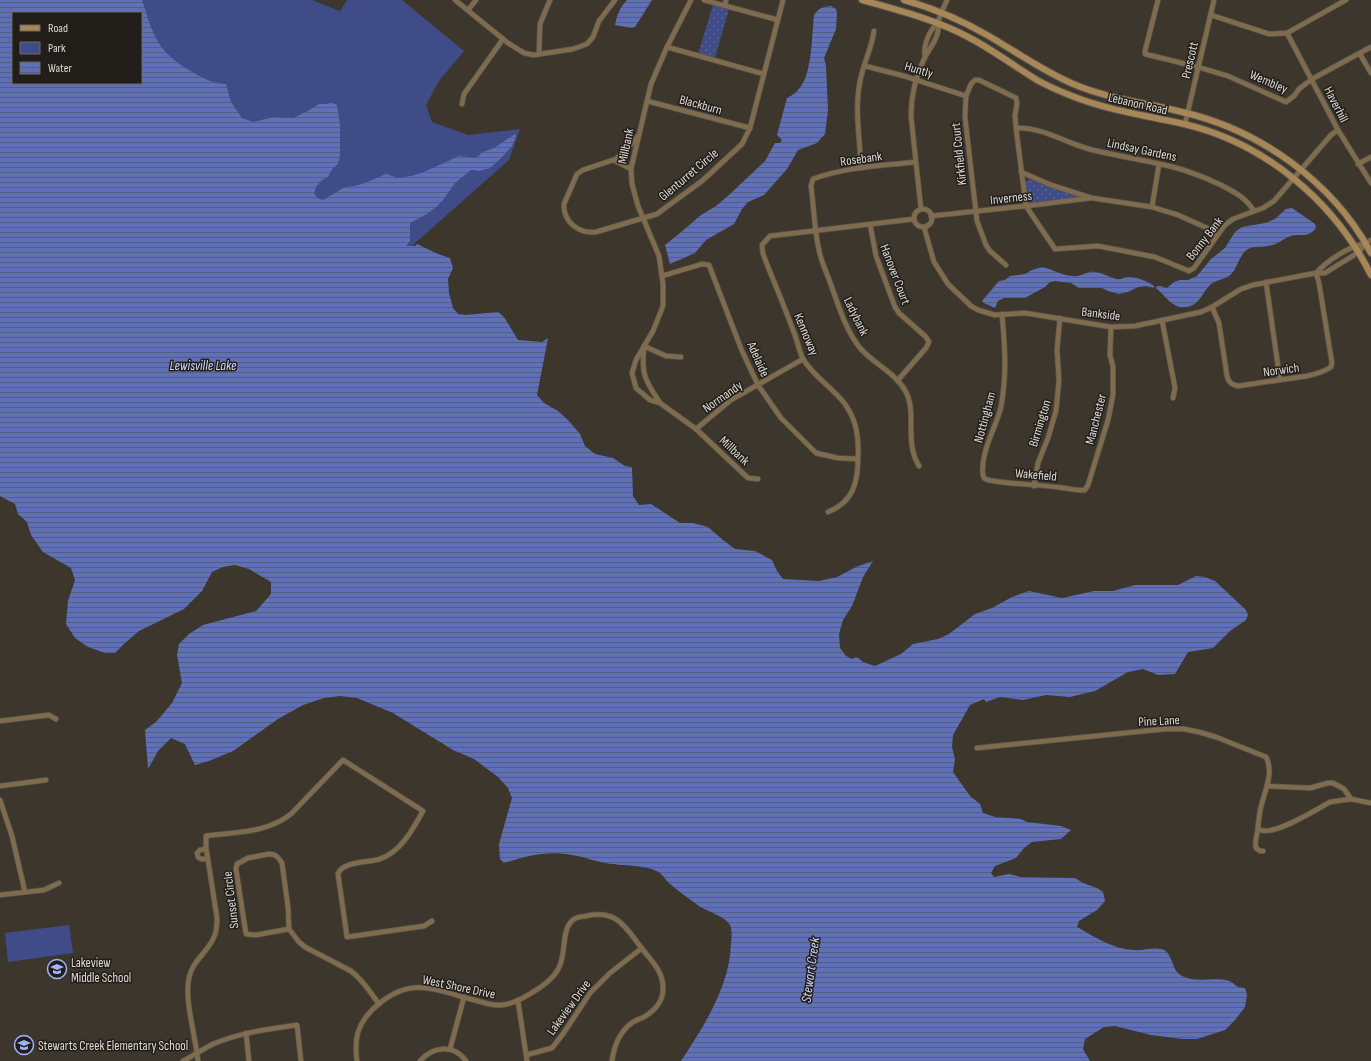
<svg xmlns="http://www.w3.org/2000/svg" width="1371" height="1061" font-family="'Sofia Sans Condensed',sans-serif">
<style>
.green{fill:#404c88}
.park{fill:url(#park-dots)}
.water{fill:url(#water-rules);fill-rule:evenodd}
.lines{fill:none;stroke-linecap:round;stroke-linejoin:round}
.street-casing{stroke:#59544b;stroke-width:6}
.secondary-casing{stroke:#59544b;stroke-width:8}
.street{stroke:#7f6b4d;stroke-width:4.5}
.secondary{stroke:#a78757;stroke-width:6}
.labels{text-anchor:middle;stroke-width:3;stroke-linejoin:round;paint-order:stroke}
.street-label{font-size:13px;fill:#dedad4;stroke:#211e1a}
.poi-label{font-size:13px;fill:#dedad4;stroke:#211e1a;text-anchor:start}
.water-label{font-size:14px;font-style:italic;fill:#ccd7ff;stroke:#211e1a}
</style>
<defs>
<pattern id="park-dots" width="8" height="8" patternUnits="userSpaceOnUse"><rect width="8" height="8" fill="#404c88"/><path d="M2 2h.1M6 6h.1" fill="none" stroke="#5b6598" stroke-width="1.8" stroke-linecap="round"/></pattern>
<pattern id="water-rules" width="6" height="5" patternUnits="userSpaceOnUse"><rect width="6" height="5" fill="#6070b7"/><path d="M0 2.5h6" fill="none" stroke="#545d87"/></pattern>
</defs>
<rect width="100%" height="100%" fill="#3c362d"/>
<g class="green">
<polygon points="0,0 312,0 340,11 347,0 402,0 464,51 439,81 426,105 432,122 468,135 520,129 509,160 370,283 141,83 141,13 13,13"/>
<polygon points="69,925 73,953 8,962 5,933"/>
</g>
<g class="park">
<polygon points="713,5 729,9 715,58 698,54"/>
<polygon points="1030,179 1078,195 1081,198 1031,203 1028,202 1025,182"/>
</g>
<g class="water">
<path d="M0,0H142C154,38 158,53 194,73C205,79 214,84 226,84L231,102L237,111L242,118L253,122L274,117L293,118L308,111L319,104H326L331,103L337,105L340,125V155L338,164L332,169L328,177L322,180L316,187L314,193L317,198L323,200L345,187L355,186L365,183L386,174L398,178L411,176L424,172L459,156L476,158L483,152L494,148L515,134L516,136L512,146L500,159L490,168L479,171L475,170H471L455,183L443,200L436,207L427,214L410,223V241L406,246H415L417,244L438,254L450,258L453,268L448,279L449,293L453,308L458,314L466,315L498,312L504,317L518,340L542,342L548,338L537,395L544,403L558,411L568,420L580,434L585,446L595,454L613,458L625,466L632,467L633,496L639,505L651,504L680,523H693L708,527L723,540L735,549L755,551L772,560L777,571L783,579L819,581L837,577L856,567L873,561L863,577L852,606L843,620L839,634L840,648L846,656L852,659L857,657L863,662L875,666L901,654L913,644L938,639L949,634L975,614L992,608L1012,597L1029,591L1062,598L1094,591H1113L1135,585H1178L1196,576L1205,577L1215,581L1246,610L1248,615L1246,620L1230,631L1213,648L1188,652L1175,674L1158,675L1143,669L1128,672L1095,691L1070,697L1046,695L1023,700L1000,697L986,702L984,699L970,705L953,735L952,747L955,759L953,772L970,796L980,804L983,813L995,817L1021,819L1027,822L1061,826L1071,830L1061,839L1032,842L1024,848L1016,858L995,866L991,873L994,877L1009,874L1021,877L1075,878L1083,883L1097,888L1103,892L1105,901L1097,910L1079,921L1077,927C1095,937 1113,949 1134,950C1143,951 1152,947 1161,949C1172,951 1171,966 1178,973C1192,985 1212,976 1229,981C1237,984 1233,987 1245,988L1247,995L1245,1007L1235,1020L1225,1030L1197,1039H1182L1151,1035L1115,1026L1104,1027L1085,1039L1083,1049L1090,1061H681C704,1026 730,986 731,943C732,937 732,930 730,925C726,917 707,911 699,906C690,899 679,892 670,884C666,881 664,876 660,873C649,865 626,866 613,864C599,863 586,857 572,855C548,850 526,856 504,863L500,859L499,844L512,798L508,788L498,777L474,759L453,750L393,713L357,698L340,696L324,698L303,705L278,719L233,751L209,761L195,765L185,744L171,738L158,751L148,769L145,730L156,722L172,703L182,683L177,655L179,644L189,634L203,625L256,611L271,594V582L249,569L235,565L223,567L212,572L202,591L184,609L139,631L125,643L115,653H105L88,647L75,638L66,624L68,601L75,580L71,568L43,552L31,535L27,522L18,514L15,504L0,496ZM13,13H141V83H13Z"/>
<path d="M627,0H652L635,27L632,28L615,25C617,15 620,7 627,0Z"/>
<path d="M831,6L836,9L837,13L836,29L824,58L826,66L828,110L825,134L817,143L798,150L787,169L764,195L748,202L742,209L734,224L706,240L695,253L670,264L665,245L680,233L701,215L716,206L729,195L765,161L775,143H780L782,140L777,135L787,98C793,95 797,92 801,86C812,72 812,33 814,15C819,8 822,7 831,6Z"/>
<path d="M1292,208L1315,224L1316,228C1306,240 1300,232 1288,237C1283,239 1278,244 1272,245C1265,248 1256,245 1248,249C1240,254 1238,265 1233,272C1228,280 1216,279 1210,285C1202,293 1199,306 1186,307C1172,309 1165,295 1156,288L1157,286H1161L1167,288L1174,282L1180,280H1188L1197,276L1211,259L1225,248L1235,232L1242,227L1265,223L1275,219L1286,209Z"/>
<path d="M1042,267C1052,269 1061,275 1072,276C1079,277 1083,274 1090,272C1098,270 1108,277 1117,279C1122,280 1124,277 1128,277C1135,276 1150,282 1154,286V288L1146,286L1138,287L1128,292L1119,294L1108,291L1102,288H1079L1071,283L1055,281L1050,282L1045,287L1025,298H1004L998,301L995,308L984,303L982,301L999,281L1005,280L1010,276L1025,274L1032,270Z"/>
</g>
<g class="lines">
<g class="street-casing">
<g id="street">
<polyline points="455,0 508,43 524,53 534,55 573,49 587,44 593,37 599,21 615,0"/>
<polyline points="691,0 667,47 651,84 631,169 632,184 638,206 659,256 663,284 663,306 653,331 636,360 632,373 636,388 650,400 660,403 696,429 748,478 758,479"/>
<polyline points="704,0 778,20"/>
<polyline points="1158,0 1145,51 1145,54 1198,67 1228,76 1286,102 1294,96 1299,89 1312,79 1371,47"/>
<polyline points="725,6 726,0"/>
<polyline points="468,10 476,0"/>
<polyline points="1211,15 1269,34 1287,33 1346,0"/>
<polyline points="1287,33 1338,130 1371,183"/>
<polyline points="667,47 764,74"/>
<polyline points="539,54 540,24 550,0"/>
<polyline points="1360,54 1371,73"/>
<path d="M925,57C923,46 929,30 938,23"/>
<polyline points="865,66 904,76 966,96"/>
<polyline points="647,101 750,128"/>
<polyline points="462,104 464,94 503,39"/>
<polyline points="1185,124 1214,0"/>
<path d="M1016,128C1042,127 1064,142 1089,149C1116,156 1145,160 1173,167C1189,171 1206,178 1221,185C1236,193 1245,197 1254,211"/>
<path d="M637,137L628,148L616,159L583,170L577,174L564,204C563,222 579,234 596,232L657,214L665,208L702,181L742,144L750,128L783,0"/>
<polyline points="614,160 631,169"/>
<path d="M915,162C881,166 845,167 813,179L811,186C814,207 814,229 819,250C821,261 826,271 830,282C838,304 845,329 860,348C874,364 896,373 906,392C917,413 904,442 919,466"/>
<polyline points="1358,164 1371,157"/>
<path d="M861,168C860,137 853,104 862,73C866,58 872,46 874,31"/>
<polyline points="1021,172 1051,185 1092,198 1152,207 1178,215 1207,228 1217,235"/>
<polyline points="1152,207 1159,164"/>
<path d="M921,209L911,116C911,95 915,78 924,59C928,51 934,44 937,35C939,31 938,28 938,23C939,16 944,7 947,0"/>
<circle cx="923" cy="218" r="9"/>
<polyline points="931,216 1026,206 1091,198"/>
<polyline points="870,224 876,256 895,307 899,313 926,337 929,342 926,348 898,380"/>
<polyline points="924,227 934,262 948,284 971,306 978,310 995,315 1025,313 1111,327 1135,326 1201,312 1212,307 1241,289 1253,285 1316,273 1325,273 1359,252 1366,243 1371,240"/>
<polyline points="1006,265 990,251 986,245 977,221 965,117 966,96 971,84 975,80 979,80 1016,98 1017,103 1015,116 1016,128 1026,206 1055,249 1098,246 1155,257 1189,271 1194,268 1225,225 1233,219 1263,208 1274,201 1331,135 1338,130"/>
<path d="M1316,273C1328,260 1348,247 1366,243"/>
<polyline points="662,276 702,264 709,265 742,351 758,385 781,418 816,453 838,458 858,459"/>
<polyline points="1266,282 1280,380"/>
<path d="M1212,307L1219,323L1227,376C1229,383 1231,384 1238,386L1307,376C1316,374 1324,372 1331,367L1332,363L1319,283L1316,273"/>
<path d="M1002,314C1005,347 1007,374 1001,407C996,428 980,452 983,475L984,478L988,480C1013,485 1038,484 1064,488C1071,489 1078,491 1085,490L1088,485L1108,420L1113,395V367L1110,355L1111,327"/>
<polyline points="1162,320 1175,388 1173,398"/>
<polyline points="644,346 666,356 681,357"/>
<path d="M644,347C641,375 645,380 660,403"/>
<polyline points="696,429 731,400 803,359"/>
<polyline points="1034,486 1038,463 1048,438 1056,411 1059,380 1057,349 1060,318"/>
<path d="M828,512C853,502 858,483 858,458C859,438 857,421 845,404C833,388 814,377 803,359C799,351 797,339 793,330C784,305 773,280 763,254L762,245L770,236L914,219"/>
<polyline points="0,721 49,715 56,719"/>
<path d="M977,748L1165,729H1184L1199,732L1216,737L1266,757C1275,774 1263,794 1260,811C1259,816 1259,821 1258,826C1258,834 1254,840 1256,848L1260,851H1263"/>
<polyline points="0,786 46,780"/>
<polyline points="1267,786 1310,788 1328,783 1333,783 1344,789 1351,799"/>
<polyline points="0,800 12,836 25,892"/>
<path d="M1258,827L1260,830C1274,836 1316,810 1330,802L1351,799L1371,803"/>
<polyline points="206,849 200,850 197,853 198,857 201,859 207,859"/>
<path d="M269,854C276,854 278,857 282,863L288,907L289,929L256,935L246,934L236,869L237,864L248,858Z"/>
<polyline points="0,895 44,890 59,883"/>
<path d="M289,929L299,942L305,947L351,971C363,980 370,992 379,1004"/>
<polyline points="518,1001 527,1061"/>
<polyline points="246,1033 249,1061"/>
<polyline points="450,1049 464,997"/>
<polyline points="526,1055 552,1048 563,1034 590,993 610,973 642,948"/>
<path d="M183,1061C193,1056 203,1049 213,1044C239,1033 268,1029 297,1025L301,1061"/>
<path d="M198,1061C196,1038 184,1000 189,978C192,961 208,952 214,937C217,931 217,925 217,918L206,847V836C236,832 267,833 291,814L343,760L423,811C413,829 401,852 380,859C368,863 342,861 338,874L347,937L424,926L432,921"/>
<path d="M357,1061C354,1039 357,1025 373,1009C409,975 432,989 474,1000C483,1002 492,1006 501,1005C515,1005 546,986 555,974C558,970 561,963 562,958C565,947 563,932 570,923C574,917 580,917 586,916C618,909 626,928 643,950C652,961 664,973 663,989C663,1002 654,1011 644,1017C640,1019 636,1020 633,1022C620,1031 614,1046 612,1061"/>
<path d="M420,1061C433,1046 454,1044 466,1061"/>
</g>
</g>
<g class="secondary-casing">
<g id="secondary">
<path d="M862,0C898,10 937,20 970,38C993,50 1014,66 1037,80C1046,85 1057,90 1067,94C1105,110 1144,115 1184,124C1265,143 1334,201 1371,275"/>
<path d="M904,0C933,8 961,20 987,35C1015,51 1041,70 1071,83C1107,99 1144,102 1182,112C1260,130 1333,182 1371,253"/>
</g>
</g>
<use href="#street" class="street"/>
<use href="#secondary" class="secondary"/>
</g>
<defs>
<g id="school-ring" transform="scale(1)"><circle r="9.5" fill="#211e1a" stroke="#a0b3fd" stroke-width="1.5"/><path d="M0-5L7-2L0 1L-7-2ZM-4 1L0 2.5L4 1V4Q0 6-4 4Z" fill="#a0b3fd"/></g>
</defs>
<g fill-rule="evenodd">
<use href="#school-ring" x="57" y="969"/>
<use href="#school-ring" x="24" y="1045"/>
</g>
<g class="labels">
<g class="street-label">
<text transform="translate(1189 60) rotate(-77)" y="5">Prescott</text>
<text transform="translate(919 69) rotate(17)" y="5">Huntly</text>
<text transform="translate(1269 81) rotate(23)" y="5">Wembley</text>
<text transform="translate(1138 103) rotate(13)" y="5">Lebanon Road</text>
<text transform="translate(701 104) rotate(15)" y="5">Blackburn</text>
<text transform="translate(1337 104) rotate(63)" y="5">Haverhill</text>
<text transform="translate(625 146) rotate(-78)" y="5">Millbank</text>
<text transform="translate(1142 149) rotate(12)" y="5">Lindsay Gardens</text>
<text transform="translate(958 154) rotate(-96)" y="5">Kirkfield Court</text>
<text transform="translate(861 158) rotate(-8)" y="5">Rosebank</text>
<text transform="translate(688 174) rotate(-40)" y="5">Glenturret Circle</text>
<text transform="translate(1011 197) rotate(-6)" y="5">Inverness</text>
<text transform="translate(1204 238) rotate(-52)" y="5">Bonny Bank</text>
<text transform="translate(896 274) rotate(69)" y="5">Hanover Court</text>
<text transform="translate(1101 313) rotate(7)" y="5">Bankside</text>
<text transform="translate(857 316) rotate(64)" y="5">Ladybank</text>
<text transform="translate(807 334) rotate(67)" y="5">Kennoway</text>
<text transform="translate(759 359) rotate(66)" y="5">Adelaide</text>
<text transform="translate(1281 369) rotate(-8)" y="5">Norwich</text>
<text transform="translate(722 396) rotate(-35)" y="5">Normandy</text>
<text transform="translate(984 417) rotate(-75)" y="5">Nottingham</text>
<text transform="translate(1095 419) rotate(-76)" y="5">Manchester</text>
<text transform="translate(1039 423) rotate(-73)" y="5">Birmington</text>
<text transform="translate(735 450) rotate(43)" y="5">Millbank</text>
<text transform="translate(1036 474) rotate(5)" y="5">Wakefield</text>
<text transform="translate(1159 720) rotate(-3)" y="5">Pine Lane</text>
<text transform="translate(230 900) rotate(-97)" y="5">Sunset Circle</text>
<text transform="translate(459 986) rotate(12)" y="5">West Shore Drive</text>
<text transform="translate(568 1007) rotate(-54)" y="5">Lakeview Drive</text>
</g>
<g class="poi-label">
<text x="71" y="967">Lakeview<tspan x="71" dy="15">Middle School</tspan></text>
<text x="38" y="1050">Stewarts Creek Elementary School</text>
</g>
<g class="water-label">
<text x="203" y="370">Lewisville Lake</text>
<text transform="translate(810 970) rotate(-82)" y="5">Stewart Creek</text>
</g>
</g>
<rect x="12" y="12" width="130" height="72" fill="#211e1a" stroke="#6d6964"/>
<rect x="20" y="25" width="20" height="6" fill="#a78757" stroke="#6d6964"/>
<text x="48" y="32" font-size="12" fill="#dedad4">Road</text>
<rect x="20" y="42" width="20" height="12" fill="#404c88" stroke="#6d6964"/>
<text x="48" y="52" font-size="12" fill="#dedad4">Park</text>
<rect x="20" y="62" width="20" height="12" fill="url(#water-rules)" stroke="#6d6964"/>
<text x="48" y="72" font-size="12" fill="#dedad4">Water</text>
</svg>
